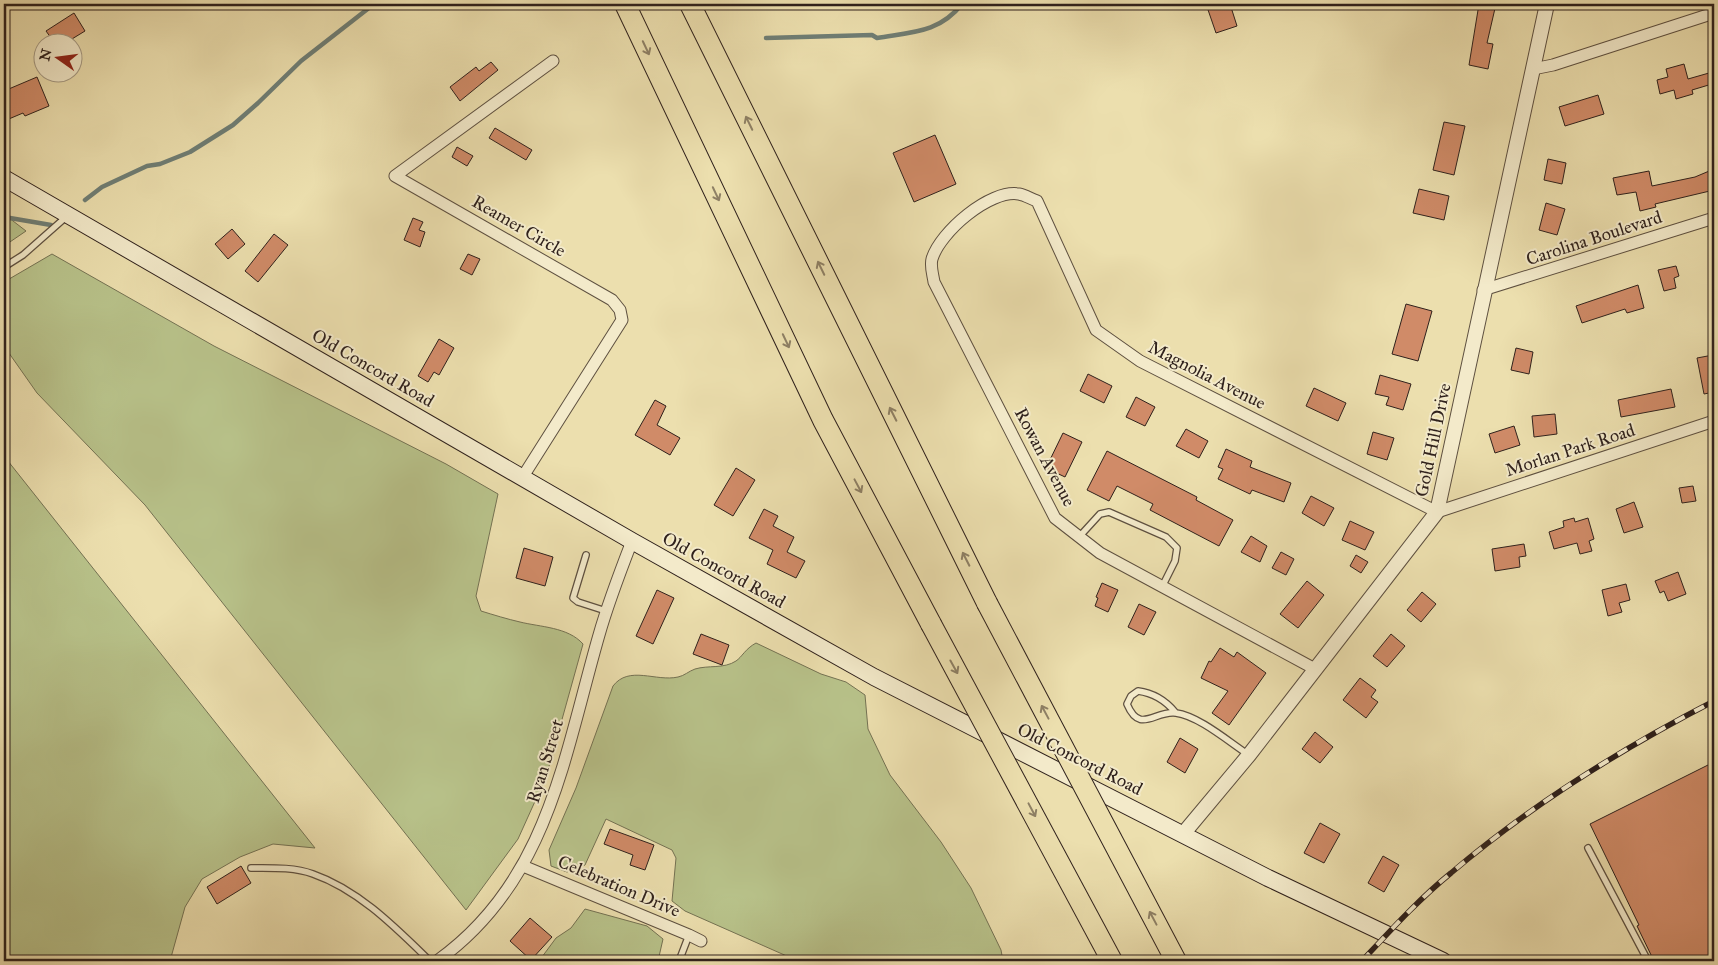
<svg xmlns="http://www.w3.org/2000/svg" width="1718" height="965" font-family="'IM FELL Great Primer',serif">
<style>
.green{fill:#b8c28a;stroke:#747253}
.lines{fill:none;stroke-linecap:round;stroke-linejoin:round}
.stream{stroke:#6f7e75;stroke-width:4.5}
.building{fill:#d08b68;stroke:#2f211c}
.service-casing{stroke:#5e5040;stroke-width:8}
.minor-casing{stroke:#5e5040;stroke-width:13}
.tertiary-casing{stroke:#5e5040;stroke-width:16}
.secondary-casing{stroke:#2f211c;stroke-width:18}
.motorway-casing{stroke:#2f211c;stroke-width:22}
.service{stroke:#f3eaca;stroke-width:5.5}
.minor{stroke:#f3eaca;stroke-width:11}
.tertiary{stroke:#f3eaca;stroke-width:14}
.secondary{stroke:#f3eaca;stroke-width:16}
.motorway{stroke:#ecdfae;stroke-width:20}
.rail-casing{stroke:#2f211c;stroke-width:5.5}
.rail{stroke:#f3eaca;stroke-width:4;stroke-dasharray:11;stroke-linecap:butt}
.motorway-bridge-casing{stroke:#2f211c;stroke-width:22;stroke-linecap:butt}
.motorway-bridge{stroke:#ecdfae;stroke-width:20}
.oneway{stroke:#8e8065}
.labels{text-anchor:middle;stroke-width:4;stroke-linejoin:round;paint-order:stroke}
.street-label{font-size:18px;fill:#2f211c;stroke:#f3eaca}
</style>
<rect width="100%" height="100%" fill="#ecdfae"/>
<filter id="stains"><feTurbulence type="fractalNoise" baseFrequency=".004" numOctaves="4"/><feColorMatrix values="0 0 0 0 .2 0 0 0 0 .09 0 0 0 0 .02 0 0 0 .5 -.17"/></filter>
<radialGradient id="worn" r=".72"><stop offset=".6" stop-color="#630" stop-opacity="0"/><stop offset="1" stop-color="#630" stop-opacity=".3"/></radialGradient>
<g class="green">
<polygon points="4,214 26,231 4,246"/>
<path d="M52,254L214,346L446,464L498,494L476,596L481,611C494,615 507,619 520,622C540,627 568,627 583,644L546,777L518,839L466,910L145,505L37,393L4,346V282Z"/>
<polygon points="4,456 315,848 273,844 240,857 202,879 185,907 170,961 4,961"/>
<path d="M756,643L821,674L846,682L865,695L868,729L890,775L941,842L971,888L1001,950L1003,961H798L685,911L672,901L676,858L672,850L606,819L585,865L567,872L551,866L549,850L576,788L613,686C629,665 656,682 678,677C684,676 689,671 695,669C708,665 724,669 736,661C742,657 745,649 756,643Z"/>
<polygon points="585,909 647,926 663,939 658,961 539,961 556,938 571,928"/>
</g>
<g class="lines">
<g class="stream">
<path d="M766,38L872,35L877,38C912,32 939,33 962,4"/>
<polyline points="85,200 102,187 147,166 160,164 190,152 233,125 258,103 301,61 374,4"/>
<polyline points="4,219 10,218 51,225"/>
</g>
</g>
<g class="building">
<polygon points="1206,4 1230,4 1237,26 1216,33"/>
<polygon points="1479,4 1496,4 1487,43 1493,44 1488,69 1469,65"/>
<polygon points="74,13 85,31 67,42 54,42 46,31"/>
<polygon points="491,62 498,70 460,101 450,87 476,67 479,71"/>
<polygon points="1684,64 1688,79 1709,73 1712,84 1692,90 1693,94 1676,99 1674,90 1660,94 1657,80 1668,77 1666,69"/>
<polygon points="37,77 49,106 25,116 23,113 4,121 4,91"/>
<polygon points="1598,95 1604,114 1565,126 1559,107"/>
<polygon points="1444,122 1465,126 1454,175 1433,170"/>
<polygon points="495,128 532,150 526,160 489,138"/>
<polygon points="935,135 956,184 914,202 893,153"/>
<polygon points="457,147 473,156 467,166 452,157"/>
<polygon points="1548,159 1566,163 1562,184 1544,180"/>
<polygon points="1714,169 1714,190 1655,204 1656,207 1640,211 1636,192 1617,195 1613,178 1649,171 1652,186 1695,177"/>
<polygon points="1419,189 1449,196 1444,220 1413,213"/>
<polygon points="1546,203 1565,209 1557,235 1539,230"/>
<polygon points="413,218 423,222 419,230 425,232 420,247 404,240"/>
<polygon points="232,229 245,244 228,259 215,244"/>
<polygon points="274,234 288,245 258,282 245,271"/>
<polygon points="468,254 480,259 472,275 460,269"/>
<polygon points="1676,266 1679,276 1674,278 1676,288 1664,291 1658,270"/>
<polygon points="1638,285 1644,308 1627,313 1625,309 1582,323 1576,306"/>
<polygon points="1406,304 1432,311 1418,361 1392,354"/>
<polygon points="439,339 454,348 439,375 434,372 428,382 418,376"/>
<polygon points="1516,348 1533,352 1529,374 1511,370"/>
<polygon points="1713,355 1714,392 1704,394 1697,358"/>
<polygon points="1088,374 1112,386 1104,403 1080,391"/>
<polygon points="1380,375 1411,384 1403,410 1386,405 1389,397 1375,394"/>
<polygon points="1314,388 1346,403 1338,421 1306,406"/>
<polygon points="1671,389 1675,407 1621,417 1618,400"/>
<polygon points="1136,397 1155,407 1145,426 1126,417"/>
<polygon points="655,400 666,406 657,425 680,438 670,455 635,435"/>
<polygon points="1555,414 1557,434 1534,437 1532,416"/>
<polygon points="1514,426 1520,445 1495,453 1489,434"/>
<polygon points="1186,429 1208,441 1199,458 1176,446"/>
<polygon points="1373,432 1394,438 1387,460 1367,454"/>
<polygon points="1063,433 1082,442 1065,477 1046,468"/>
<polygon points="1226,449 1252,461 1250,467 1291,483 1284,502 1252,490 1250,494 1218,479 1223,469 1218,467"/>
<polygon points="1107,451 1197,497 1196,500 1233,520 1219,546 1150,510 1153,504 1117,486 1109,501 1087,490"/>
<polygon points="736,468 755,480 733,516 714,505"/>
<polygon points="1693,486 1696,501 1682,503 1679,488"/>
<polygon points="1311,496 1334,508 1324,526 1302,513"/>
<polygon points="1634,502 1643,527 1624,533 1616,509"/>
<polygon points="764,509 778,516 773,526 794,537 787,552 805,561 796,578 767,564 773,550 749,538"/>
<polygon points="1574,518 1575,522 1588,518 1594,539 1589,541 1592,551 1580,554 1577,543 1554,549 1549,532 1564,527 1563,521"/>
<polygon points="1350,521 1374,532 1365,550 1342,540"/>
<polygon points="1251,536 1267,546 1260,562 1241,552"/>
<polygon points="1524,544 1526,556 1519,557 1520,567 1495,571 1492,549"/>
<polygon points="524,548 553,557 545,586 516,578"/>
<polygon points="1281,552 1294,559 1286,575 1272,568"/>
<polygon points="1356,555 1368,562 1361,573 1350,566"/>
<polygon points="1678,572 1686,594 1668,601 1664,591 1660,593 1655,581"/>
<polygon points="1307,581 1324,595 1298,628 1280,614"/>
<polygon points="1102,583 1118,590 1108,612 1095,606 1098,598 1096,597"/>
<polygon points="1626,584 1630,600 1619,603 1622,612 1608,616 1602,590"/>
<polygon points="657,590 674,598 653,644 636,636"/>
<polygon points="1422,592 1436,604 1421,622 1407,610"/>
<polygon points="1139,604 1156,612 1144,635 1128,627"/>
<polygon points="701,634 729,645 722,665 693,654"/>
<polygon points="1391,634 1405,646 1387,667 1373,656"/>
<polygon points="1220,648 1234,657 1237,652 1266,673 1229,725 1212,713 1228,691 1201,678 1209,661 1211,662"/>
<polygon points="1360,678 1376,690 1371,697 1378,702 1366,718 1343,700"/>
<polygon points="1315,732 1333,747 1320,763 1302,749"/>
<polygon points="1180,738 1198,749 1185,773 1167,762"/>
<polygon points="1714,762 1714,961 1654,961 1637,926 1639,925 1590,824"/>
<polygon points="1320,823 1340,834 1324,863 1304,853"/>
<polygon points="610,829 654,845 645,870 630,865 633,855 604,844"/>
<polygon points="1383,856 1399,865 1384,892 1368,883"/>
<polygon points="241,866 251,883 217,904 207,887"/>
<polygon points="530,918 552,937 531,960 510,941"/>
</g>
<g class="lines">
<g class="service-casing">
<g id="service">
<polyline points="4,267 23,255 66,217"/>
<polyline points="1079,537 1100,514 1109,512 1166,537 1177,548 1175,561 1162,587"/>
<polyline points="586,555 573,598 578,602 606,611"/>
<path d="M1175,712C1165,700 1154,693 1138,691L1131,696L1127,704C1140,735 1155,710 1176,713C1199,716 1229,742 1249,755"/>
<polyline points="1588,848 1648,961"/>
<path d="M251,868C271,868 294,867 313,874C359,890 396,928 430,961"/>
<polyline points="679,961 689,935"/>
</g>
</g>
<g class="minor-casing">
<g id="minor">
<polyline points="4,5 5,4"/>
<polyline points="1533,69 1553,65 1714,13"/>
<polyline points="1483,290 1714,218"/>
<polyline points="522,478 622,320 620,310 612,300 395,176 553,61"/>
<path d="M1315,669L1100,553L1055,518L934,282C933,275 930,266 932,259C940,232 990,189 1019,194C1025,195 1031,199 1037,201L1096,330L1140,361L1437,512L1714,421"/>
<polyline points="523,866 689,935 701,941"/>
<path d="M437,961C548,882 564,756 599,635C608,603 620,572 632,541"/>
</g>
</g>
<g class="tertiary-casing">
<polyline id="tertiary" points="1183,834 1249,755 1437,512 1547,4"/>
</g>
<g class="secondary-casing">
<polyline id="secondary" points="4,178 632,541 874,677 1268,878 1443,961"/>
</g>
<g class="motorway-casing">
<g id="motorway">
<polyline points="625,4 823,420 931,624"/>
<polyline points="690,4 987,603"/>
</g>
</g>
<use href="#service" class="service"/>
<use href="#minor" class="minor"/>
<use href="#tertiary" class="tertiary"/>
<use href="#secondary" class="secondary"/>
<use href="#motorway" class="motorway"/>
<g class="rail-casing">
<path id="rail" d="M1362,961C1390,931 1419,899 1451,873C1531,805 1621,749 1714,701"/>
</g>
<use href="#rail" class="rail"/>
<g class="motorway-bridge-casing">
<g id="motorway-bridge">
<polyline points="987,603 1176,961"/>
<polyline points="931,624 1112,961"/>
</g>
</g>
<use href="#motorway-bridge" class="motorway-bridge"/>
</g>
<defs><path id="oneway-shaft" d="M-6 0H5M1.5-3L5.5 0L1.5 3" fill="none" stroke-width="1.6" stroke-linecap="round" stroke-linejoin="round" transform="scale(1.25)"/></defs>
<g class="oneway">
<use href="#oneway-shaft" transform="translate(646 48) rotate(65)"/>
<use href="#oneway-shaft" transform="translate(749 123) rotate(-116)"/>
<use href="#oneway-shaft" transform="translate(716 194) rotate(65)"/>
<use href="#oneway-shaft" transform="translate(821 268) rotate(-116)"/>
<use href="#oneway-shaft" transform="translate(786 341) rotate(65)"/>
<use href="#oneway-shaft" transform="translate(893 414) rotate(-117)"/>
<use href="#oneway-shaft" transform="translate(858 486) rotate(62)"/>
<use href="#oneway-shaft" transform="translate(966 559) rotate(-117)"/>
<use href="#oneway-shaft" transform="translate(954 667) rotate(61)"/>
<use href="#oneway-shaft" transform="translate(1045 712) rotate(-118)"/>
<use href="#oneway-shaft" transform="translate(1032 810) rotate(62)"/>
<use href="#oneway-shaft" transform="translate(1153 918) rotate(-118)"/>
</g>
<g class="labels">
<g class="street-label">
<text transform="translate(519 226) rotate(30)" y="6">Reamer Circle</text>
<text transform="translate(1594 238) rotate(-18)" y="6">Carolina Boulevard</text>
<text transform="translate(373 368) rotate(30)" y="6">Old Concord Road</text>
<text transform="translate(1207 375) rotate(27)" y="6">Magnolia Avenue</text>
<text transform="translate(1433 440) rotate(-78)" y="6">Gold Hill Drive</text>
<text transform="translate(1570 450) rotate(-18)" y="6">Morlan Park Road</text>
<text transform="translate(1045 457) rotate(62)" y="6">Rowan Avenue</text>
<text transform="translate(724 570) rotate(29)" y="6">Old Concord Road</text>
<text transform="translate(1080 759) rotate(27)" y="6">Old Concord Road</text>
<text transform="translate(545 761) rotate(-73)" y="6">Ryan Street</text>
<text transform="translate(619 886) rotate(23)" y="6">Celebration Drive</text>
</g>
</g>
<rect width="1718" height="965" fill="none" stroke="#ecdfae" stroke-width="20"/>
<rect x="5" y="5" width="1708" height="955" fill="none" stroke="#2f211c" stroke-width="2.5"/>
<rect x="10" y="10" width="1698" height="945" fill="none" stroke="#2f211c"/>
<g transform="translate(58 58) rotate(284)"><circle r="24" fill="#f3eaca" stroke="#a59a84"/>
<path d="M0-4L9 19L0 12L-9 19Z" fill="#8f2418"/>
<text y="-8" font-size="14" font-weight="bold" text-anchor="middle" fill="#2f211c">N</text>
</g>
<rect width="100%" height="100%" filter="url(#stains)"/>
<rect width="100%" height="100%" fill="url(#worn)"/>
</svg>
